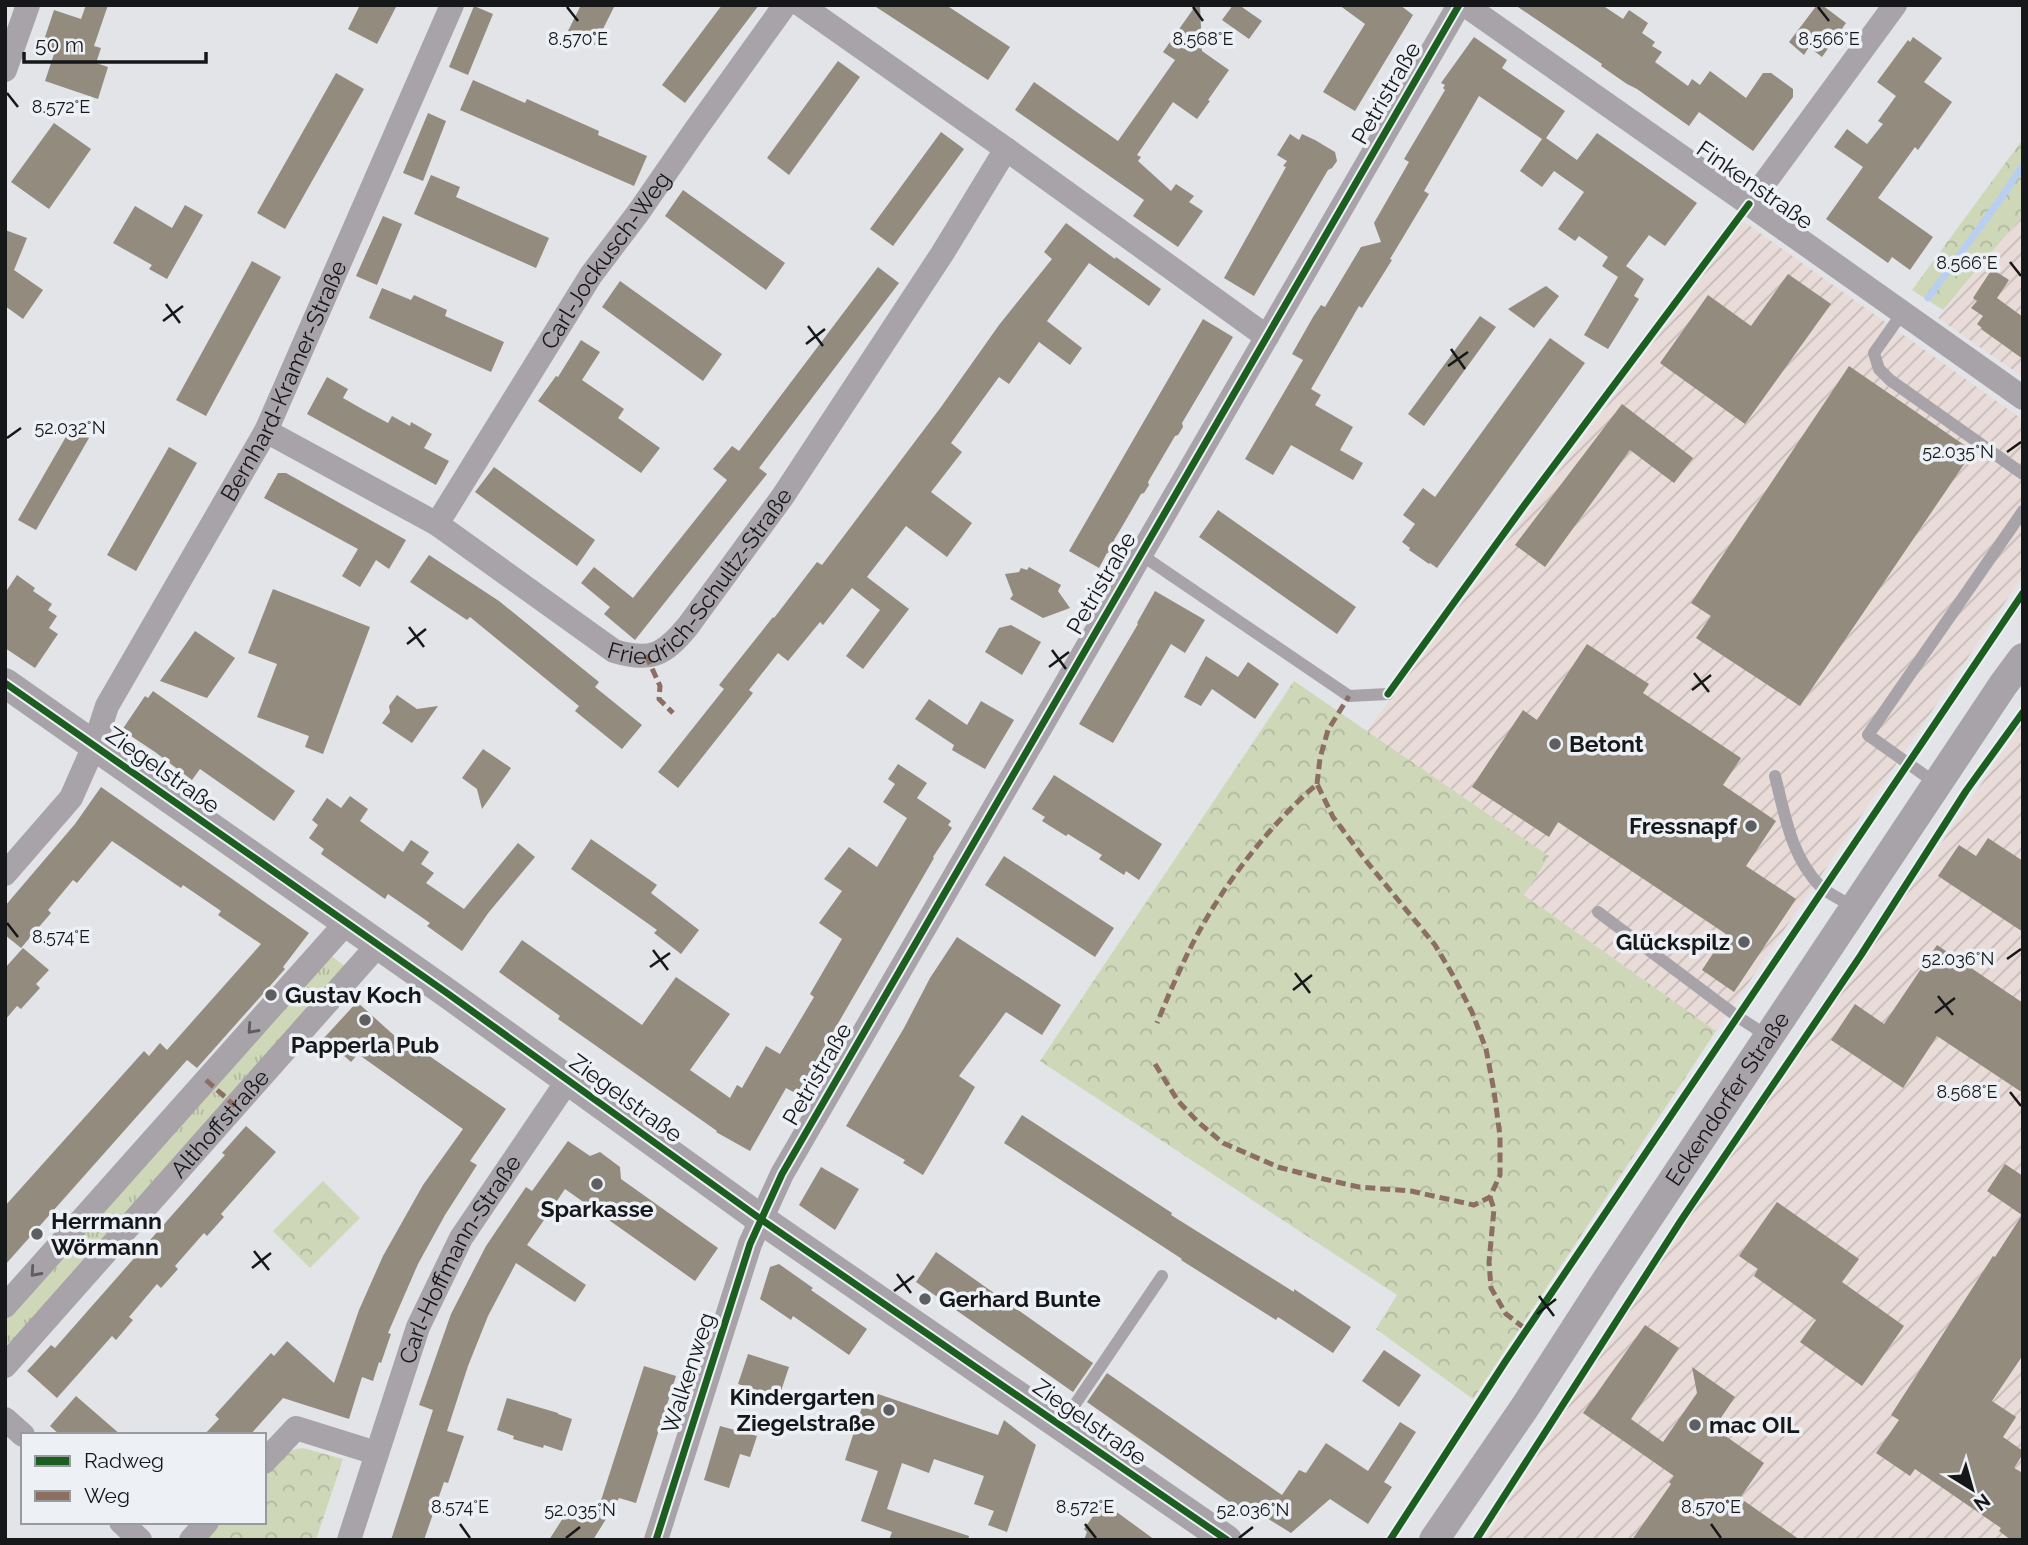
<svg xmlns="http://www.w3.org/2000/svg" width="2028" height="1545" font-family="Raleway,sans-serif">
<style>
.industrial{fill:url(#industrial-furrows)}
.grass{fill:url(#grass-tufts)}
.park{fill:url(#park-crowns)}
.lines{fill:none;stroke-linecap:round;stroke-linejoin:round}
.stream{stroke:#b8cff2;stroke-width:7}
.building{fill:#928b7e}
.service{stroke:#a8a3a8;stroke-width:12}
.minor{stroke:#a8a3a8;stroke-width:24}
.tertiary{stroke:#a8a3a8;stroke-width:30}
.quiet{stroke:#8d6e63;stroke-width:5;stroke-dasharray:10 5;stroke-linecap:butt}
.cycleway-casing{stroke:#edf1f6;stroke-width:11}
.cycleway{stroke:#1b5e20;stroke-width:7}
.oneway{stroke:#5f5d60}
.ticks{fill:none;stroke:#161719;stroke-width:2.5}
.poi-dot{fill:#5d5f61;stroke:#edf1f6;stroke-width:2.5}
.labels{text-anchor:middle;stroke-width:7;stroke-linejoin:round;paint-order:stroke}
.street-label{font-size:23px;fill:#161719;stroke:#edf1f6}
.poi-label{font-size:23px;font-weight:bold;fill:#161719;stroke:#edf1f6;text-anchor:start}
.ticks-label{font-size:18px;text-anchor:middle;fill:#161719;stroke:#edf1f6;stroke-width:7;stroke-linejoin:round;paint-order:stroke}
</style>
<defs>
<pattern id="industrial-furrows" width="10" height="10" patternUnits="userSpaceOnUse" patternTransform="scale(1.75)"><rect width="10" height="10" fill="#e8dbd8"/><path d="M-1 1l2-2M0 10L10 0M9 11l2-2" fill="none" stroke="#c6bbb9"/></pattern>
<pattern id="grass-tufts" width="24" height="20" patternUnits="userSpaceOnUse" patternTransform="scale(1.75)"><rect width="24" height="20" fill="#ced8b8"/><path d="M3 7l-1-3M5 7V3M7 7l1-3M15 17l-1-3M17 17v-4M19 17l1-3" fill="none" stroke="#b0b99e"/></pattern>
<pattern id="park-crowns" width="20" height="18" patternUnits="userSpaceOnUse" patternTransform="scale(1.75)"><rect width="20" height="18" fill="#ced8b8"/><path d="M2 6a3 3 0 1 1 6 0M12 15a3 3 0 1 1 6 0" fill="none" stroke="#b0b99e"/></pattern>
</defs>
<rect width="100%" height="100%" fill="#e2e4e7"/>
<g class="industrial">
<polygon points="2023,215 2023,377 1938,318"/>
<polygon points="1743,221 2023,420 2023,576 1716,1031 1524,895 1548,856 1367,731"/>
<polygon points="2023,722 2023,1540 1484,1540 1683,1224"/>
</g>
<polygon class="grass" points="327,953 349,969 5,1351 5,1317"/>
<g class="park">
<polygon points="2023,139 2023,215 1943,310 1912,290"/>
<polygon points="1294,681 1549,856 1524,895 1716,1031 1473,1399 1376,1329 1397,1295 1040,1061"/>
<polygon points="323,1181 360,1218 310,1268 273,1231"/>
<polygon points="303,1448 343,1459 316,1540 204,1540 220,1522 264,1522 264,1475 287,1451"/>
</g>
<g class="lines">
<polyline class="stream" points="1928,298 1999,201 2023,165"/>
</g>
<g class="building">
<polygon points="86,5 108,5 94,46 101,48 96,63 108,67 98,99 45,81 55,51 42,46 54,10 81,19"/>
<polygon points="360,5 397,5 377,44 348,29"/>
<polygon points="581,5 615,5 595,45 568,31"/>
<polygon points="722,5 759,5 685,103 662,85"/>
<polygon points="873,5 946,5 1010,47 988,80"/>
<polygon points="1196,5 1200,5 1202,51 1229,70 1208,100 1210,101 1197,119 1173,102 1137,155 1141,157 1138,161 1171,191 1176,184 1194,196 1189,202 1203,211 1178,247 1133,216 1144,200 1015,110 1034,82 1118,141 1175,60 1163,52"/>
<polygon points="1233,5 1239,5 1262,21 1249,39 1222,20"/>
<polygon points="1339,5 1400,5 1413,15 1355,111 1323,92 1365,24"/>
<polygon points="1515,5 1602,5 1623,19 1629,10 1648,23 1642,33 1655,42 1652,46 1662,52 1655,62 1688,86 1692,79 1700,85 1710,71 1746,98 1763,73 1771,73 1793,89 1793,97 1753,151 1699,112 1689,126 1637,89 1627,84 1601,66 1602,64"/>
<polygon points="1817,5 1822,5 1846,23 1822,57 1809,47 1804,55 1789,42"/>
<polygon points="474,6 493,14 468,75 449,67"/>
<polygon points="1474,37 1507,60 1502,68 1565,111 1546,138 1577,160 1597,133 1697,203 1665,246 1649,235 1626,266 1644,279 1634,296 1639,299 1608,349 1584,335 1618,277 1602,266 1608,257 1579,236 1575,241 1558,229 1584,192 1554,171 1542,187 1520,171 1542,139 1479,96 1424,191 1429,194 1390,259 1392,260 1362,308 1359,306 1311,389 1321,395 1315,405 1353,427 1340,450 1363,463 1353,480 1291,445 1273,475 1245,459 1303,360 1292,354 1313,317 1321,305 1325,307 1361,247 1381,242 1374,223 1409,162 1404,159 1445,90 1443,88 1445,85 1441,83"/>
<polygon points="1913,37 1942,58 1924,82 1952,102 1918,150 1915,147 1878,198 1933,237 1910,270 1892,257 1888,263 1826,219 1863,167 1834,147 1847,129 1867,144 1883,124 1878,121 1896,96 1877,82 1908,40 1910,42"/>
<polygon points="838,61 860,77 789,175 767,158"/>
<polygon points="336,73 364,89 285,229 257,213"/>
<polygon points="473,80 525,103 527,99 599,131 598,135 647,156 634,186 460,110"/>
<polygon points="428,113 446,121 423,181 403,173"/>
<polygon points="54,123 91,149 49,209 11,182"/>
<polygon points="941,132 964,149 893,246 870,229"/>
<polygon points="1290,134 1299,140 1302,134 1315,140 1335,152 1337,161 1332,168 1328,170 1254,296 1224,278 1286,167 1283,166 1287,161 1277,155"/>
<polygon points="431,175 460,187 456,197 549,238 536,268 414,214"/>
<polygon points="683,190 785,263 766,290 665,216"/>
<polygon points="185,205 203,215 167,279 149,269 152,265 113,243 135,206 172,228"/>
<polygon points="383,216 402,224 377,285 356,276"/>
<polygon points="1066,223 1115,259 1116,257 1161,289 1149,306 1089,263 1047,321 1082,348 1070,365 1039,342 1009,384 999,377 951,443 962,452 931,492 972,523 947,557 906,526 867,577 909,609 863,669 846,656 880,610 852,588 823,625 820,622 788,661 778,653 749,690 753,693 678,788 658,772 724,689 719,685 758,636 773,617 774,618 817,562 822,565 941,407 999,325 1052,259 1044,252"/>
<polygon points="5,230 27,238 14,270 43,290 23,319 5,306"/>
<polygon points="252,261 281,277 206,416 176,400"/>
<polygon points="878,267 899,283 759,468 767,474 635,640 604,614 610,607 581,583 594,567 633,598 727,480 713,469 732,446 739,451"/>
<polygon points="1992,269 2009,280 1997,298 2023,317 2023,359 1981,329 1982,328 1977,324 1983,316 1971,308 1977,301 1973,298"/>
<polygon points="1788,274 1831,304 1745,424 1660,363 1708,295 1751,326"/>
<polygon points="620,281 722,354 703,381 602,307"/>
<polygon points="1546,286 1559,296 1534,328 1508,309"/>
<polygon points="382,288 411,300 414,295 447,310 445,316 504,342 491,372 369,318"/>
<polygon points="1480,316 1496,327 1424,426 1408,414"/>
<polygon points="1203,319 1233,337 1182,423 1183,427 1178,435 1175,436 1148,482 1149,485 1144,493 1141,494 1123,525 1114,540 1115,544 1110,552 1107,553 1099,568 1069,551"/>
<polygon points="1550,338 1585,363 1437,568 1430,563 1429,564 1409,550 1410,548 1402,542 1415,524 1403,515 1423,488 1435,497"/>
<polygon points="581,340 600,352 582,380 624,409 618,418 660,448 641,473 538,401 556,376 558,377"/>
<polygon points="1849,366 1973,451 1800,706 1696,638 1711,616 1691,603"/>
<polygon points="327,377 348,389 343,398 364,410 388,423 392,416 410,426 411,422 432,434 424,448 449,461 436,485 307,414"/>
<polygon points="1622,404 1693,458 1674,483 1630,450 1545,567 1515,545"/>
<polygon points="71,428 89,438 36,530 18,520"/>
<polygon points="169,447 197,463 136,571 107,555"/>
<polygon points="494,467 595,540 577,566 475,492"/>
<polygon points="278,473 286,473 406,540 389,569 376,560 360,587 342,576 358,549 264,498"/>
<polygon points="1218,510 1356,607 1337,634 1199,537"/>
<polygon points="429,555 499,601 599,682 595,687 642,725 622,749 575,711 579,706 470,617 467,620 410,582"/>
<polygon points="1029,567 1061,585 1058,591 1070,608 1043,618 1010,599 1013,595 1005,574 1019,572 1021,568 1027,570"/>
<polygon points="17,575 35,588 33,591 52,604 48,610 57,616 49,628 58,634 35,668 5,648 5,593"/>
<polygon points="273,589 370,627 323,754 305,747 309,736 257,717 277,664 248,653"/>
<polygon points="1155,591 1205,620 1185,653 1171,644 1113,743 1079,724 1138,624 1137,623"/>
<polygon points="1011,625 1041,642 1022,675 985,652 999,628"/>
<polygon points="195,631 235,658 207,698 160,681"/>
<polygon points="1587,644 1649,684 1643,693 1741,758 1723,785 1776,821 1746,866 1796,899 1734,992 1702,970 1726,934 1558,822 1549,837 1472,787 1523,710 1537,720"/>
<polygon points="1206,656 1238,677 1248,662 1279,684 1255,719 1212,689 1201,706 1184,697"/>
<polygon points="153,691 295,791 274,821 200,769 192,780 155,752 122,730 145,696 148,698"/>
<polygon points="397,695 417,709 438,706 412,743 382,723 390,712 389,706"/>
<polygon points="929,699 967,725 981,701 1014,720 985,769 952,750 954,745 915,719"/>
<polygon points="483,749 511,768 482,809 477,789 462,778"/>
<polygon points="898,764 927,783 917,798 951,821 948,825 952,828 933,857 934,858 797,1094 786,1088 750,1151 716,1132 717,1131 558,1019 560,1016 499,972 522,940 642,1025 676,977 730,1014 690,1070 730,1098 737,1085 742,1088 766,1046 780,1054 814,997 810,994 842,939 819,923 842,891 824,879 849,847 877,867 907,818 883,802 895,784 888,779"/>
<polygon points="1054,775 1162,844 1139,880 1126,871 1124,875 1099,859 1102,855 1068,834 1066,836 1042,821 1045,817 1032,809"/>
<polygon points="101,787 309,933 283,967 285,969 197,1068 187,1060 5,1265 5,1206 144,1051 149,1056 160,1043 167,1050 261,944 218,915 221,911 183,885 181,888 112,841 77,883 73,880 48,910 51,913 21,948 5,935 5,906 75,824"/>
<polygon points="350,796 368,809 360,821 403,852 411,840 429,852 421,864 434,873 426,883 464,909 518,843 535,857 489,912 462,951 427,926 430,923 388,894 385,899 321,854 324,849 309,838 318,825 312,820 327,798 341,808"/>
<polygon points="1988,838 2023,861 2023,932 1938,876 1959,845 1976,856"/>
<polygon points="591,839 657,885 651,893 699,930 681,954 654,933 657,930 571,869"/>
<polygon points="1004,856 1114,928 1095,957 985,885"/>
<polygon points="957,937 1061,1005 1042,1035 1006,1012 959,1076 975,1087 923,1175 903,1163 905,1160 846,1126 904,1028 930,978"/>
<polygon points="1937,945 2023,1003 2023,1093 1937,1036 1903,1088 1831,1040 1855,1004 1884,1024"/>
<polygon points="23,948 49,970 36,984 40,988 21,1009 17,1006 5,1020 5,968"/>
<polygon points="357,1002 397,1038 399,1035 506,1109 470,1161 477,1165 445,1215 418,1264 388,1333 391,1334 381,1363 379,1362 373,1381 362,1377 349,1419 283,1398 250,1435 204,1435 219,1419 215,1415 271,1353 274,1356 287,1341 334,1383 359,1310 383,1256 423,1185 463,1129 358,1054 351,1062 324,1038"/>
<polygon points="1022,1115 1172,1213 1171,1215 1294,1292 1294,1289 1351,1327 1333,1353 1278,1317 1276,1320 1181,1260 1182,1259 1004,1143"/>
<polygon points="246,1126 276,1152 221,1214 224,1217 207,1236 204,1233 175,1266 178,1269 161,1288 157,1284 129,1317 133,1320 116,1340 112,1336 57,1398 27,1371 51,1345 55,1348 225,1155 222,1153"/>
<polygon points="568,1141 590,1156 600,1152 620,1167 621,1179 718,1248 695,1281 565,1189 527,1245 586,1285 575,1302 516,1263 488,1316 468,1366 447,1431 464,1436 448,1483 444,1482 424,1540 391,1540 433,1410 419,1405 451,1314 486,1246 526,1187 532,1191"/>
<polygon points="2005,1164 2023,1176 2023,1355 1992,1401 2016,1417 2003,1437 2023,1451 2023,1454 2014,1468 2023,1473 2023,1540 2011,1540 1999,1531 2001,1528 1915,1469 1910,1476 1876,1453 1899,1420 1891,1415 1993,1256 1995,1257 2022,1215 1987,1191"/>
<polygon points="821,1167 859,1189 835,1230 799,1205"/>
<polygon points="1777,1202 1859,1259 1842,1282 1904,1326 1862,1386 1800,1342 1816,1320 1754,1276 1758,1269 1739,1256"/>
<polygon points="936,1252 1093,1363 1073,1392 916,1282"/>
<polygon points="779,1264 813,1288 811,1290 867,1329 849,1355 793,1316 791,1320 760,1299 770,1267"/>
<polygon points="1645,1325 1679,1348 1631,1419 1663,1442 1697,1393 1692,1367 1735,1397 1714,1428 1764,1463 1740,1498 1800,1540 1632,1540 1671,1484 1669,1482 1674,1476 1583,1413"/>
<polygon points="1384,1350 1421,1375 1399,1407 1362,1381"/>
<polygon points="748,1354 789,1367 779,1397 738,1384"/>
<polygon points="644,1366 676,1376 636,1503 619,1498 593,1540 549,1540 572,1504 595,1519"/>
<polygon points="1107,1373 1282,1495 1299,1470 1306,1473 1326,1443 1368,1471 1400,1422 1416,1432 1384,1482 1392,1487 1368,1524 1330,1499 1291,1533 1246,1505 1242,1511 1087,1402"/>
<polygon points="878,1394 998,1435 1004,1420 1036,1445 1007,1532 988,1525 994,1511 974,1504 984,1476 934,1459 929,1473 902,1463 887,1509 969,1536 968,1540 889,1540 892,1532 861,1521 878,1471 845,1460 862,1407 872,1410"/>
<polygon points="76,1396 121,1435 60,1435 50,1426"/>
<polygon points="507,1398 558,1413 558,1414 572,1419 562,1451 544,1445 543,1448 513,1439 514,1436 497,1430"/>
<polygon points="720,1426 757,1436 750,1457 740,1454 729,1488 704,1480"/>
<polygon points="1103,1502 1155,1540 1084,1540 1087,1532 1084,1529"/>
</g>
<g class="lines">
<g class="service">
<polyline points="1903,312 1874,353 1879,369 1890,380 2023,474"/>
<polyline points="1140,554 1349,696 1388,694"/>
<path d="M1775,776C1785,815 1791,857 1821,887C1830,895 1844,901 1854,907"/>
<polyline points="1937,784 1868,735 2023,511"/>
<polyline points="1598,912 1738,1017 1769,1037"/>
<polyline points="1061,1425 1162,1276"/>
</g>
<g class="minor">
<polyline points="801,5 1006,149 1267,337"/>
<polyline points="1465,5 1749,204 2023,398"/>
<polyline points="5,70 28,5"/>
<polyline points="1749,204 1895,5"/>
<path id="s1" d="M266,431L437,524L614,651C651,662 664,655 688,626L783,496L942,254L1006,149"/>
<path id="s2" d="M437,524L591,275L638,213L696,129L785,5"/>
<path id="s3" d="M5,874L71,798L94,746L107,706L266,431L452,5"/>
<polyline points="5,1306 346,923"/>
<path id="s4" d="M5,1366L378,945"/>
<polyline points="5,1419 23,1435"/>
<polyline points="264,1462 296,1428 376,1453"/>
<polyline points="121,1522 140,1540"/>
<polyline points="191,1540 207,1522"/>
<path id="s5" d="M349,1540L418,1327L461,1238L568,1080"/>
<polyline points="656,1540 750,1244 782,1174 1459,5"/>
</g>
<g class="tertiary">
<polyline points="5,683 447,993 762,1220 1227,1540"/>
<path id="s6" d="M1434,1540L1525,1407L1608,1278L2003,685L2023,658"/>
</g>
<g class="quiet">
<polyline points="646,655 660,686 659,699 673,713"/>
<polyline points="1317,784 1320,758 1328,730 1349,696"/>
<path d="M1155,1064L1178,1101L1198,1122L1223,1143L1278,1167L1324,1179L1359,1187L1411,1191L1474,1205L1490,1197L1500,1175V1136L1494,1091L1486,1049L1472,1012L1454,977L1435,945L1367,862L1333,817L1317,784C1265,829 1215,895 1185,959C1175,980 1166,1001 1157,1023"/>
<polyline points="206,1080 235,1106"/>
<polyline points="1490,1197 1494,1209 1489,1262 1491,1288 1506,1314 1527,1330"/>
</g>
<g class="cycleway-casing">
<g id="cycleway">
<polyline points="5,683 447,993 762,1220 1227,1540"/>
<polyline points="1388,694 1523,507 1749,204"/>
<polyline points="656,1540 750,1244 782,1174 1459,5"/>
<polyline points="1390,1540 1505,1362 2023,593"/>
<polyline points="1476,1540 1682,1219 1861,955 1966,791 2023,712"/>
</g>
</g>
<use href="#cycleway" class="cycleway"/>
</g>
<defs><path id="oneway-chevron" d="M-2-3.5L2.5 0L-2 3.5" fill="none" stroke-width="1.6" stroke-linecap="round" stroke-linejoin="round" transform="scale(1.75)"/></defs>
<g class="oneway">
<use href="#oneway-chevron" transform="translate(252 1029) rotate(132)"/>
<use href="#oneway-chevron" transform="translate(35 1272) rotate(132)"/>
</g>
<path class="ticks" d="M567,7L578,21M1193,7L1203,21M1818,7L1829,21M7,93L18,107M2010,262L2021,276M166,304L180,323M163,321L183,306M808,326L823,346M806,344L825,329M1451,349L1465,369M1448,366L1468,352M7,438L21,428M2007,452L2021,442M409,627L424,647M407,644L426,629M1052,650L1066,669M1049,667L1069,652M1694,673L1709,692M1692,690L1711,675M7,923L18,937M653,950L668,970M2007,959L2021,949M650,967L670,953M1295,973L1310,993M1293,990L1312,975M1938,996L1953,1015M1935,1013L1955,998M2010,1092L2021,1106M254,1251L269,1270M252,1268L271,1253M897,1274L911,1293M894,1291L914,1276M1539,1296L1554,1316M1537,1314L1556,1299M460,1524L470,1538M1085,1524L1096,1538M1711,1524L1721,1538M566,1538L580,1527M1239,1538L1253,1527"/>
<g class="poi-dot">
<circle cx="1555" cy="744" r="7"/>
<circle cx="1751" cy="826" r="7"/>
<circle cx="1744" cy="942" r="7"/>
<circle cx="271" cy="995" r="7"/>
<circle cx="365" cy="1020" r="7"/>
<circle cx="597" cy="1184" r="7"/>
<circle cx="37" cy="1234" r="7"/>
<circle cx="925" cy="1299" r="7"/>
<circle cx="889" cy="1410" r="7"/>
<circle cx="1695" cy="1425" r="7"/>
</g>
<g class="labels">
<g class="street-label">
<text transform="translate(1386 93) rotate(-60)" y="8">Petristraße</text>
<text transform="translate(1755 185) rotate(35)" y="8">Finkenstraße</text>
<text dy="8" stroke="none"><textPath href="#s2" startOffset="313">Carl-Jockusch-Weg</textPath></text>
<text dy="8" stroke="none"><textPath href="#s3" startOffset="570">Bernhard-Kramer-Straße</textPath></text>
<text dy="8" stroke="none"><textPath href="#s1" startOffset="536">Friedrich-Schultz-Straße</textPath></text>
<text transform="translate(1101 583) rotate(-60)" y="8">Petristraße</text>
<text transform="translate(163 770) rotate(35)" y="8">Ziegelstraße</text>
<text transform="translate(817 1074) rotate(-60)" y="8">Petristraße</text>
<text transform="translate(626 1098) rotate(36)" y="8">Ziegelstraße</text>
<text dy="8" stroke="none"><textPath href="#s6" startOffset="530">Eckendorfer Straße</textPath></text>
<text dy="8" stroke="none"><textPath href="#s4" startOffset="324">Althoffstraße</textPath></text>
<text dy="8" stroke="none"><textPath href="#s5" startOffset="303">Carl-Hoffmann-Straße</textPath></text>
<text transform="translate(688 1373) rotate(-72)" y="8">Walkenweg</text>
<text transform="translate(1090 1422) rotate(35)" y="8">Ziegelstraße</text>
</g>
<g class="poi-label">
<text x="1569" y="752">Betont</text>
<text x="1737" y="834" text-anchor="end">Fressnapf</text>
<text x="1730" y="950" text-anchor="end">Glückspilz</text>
<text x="285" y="1003">Gustav Koch</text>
<text x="365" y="1053" text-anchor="middle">Papperla Pub</text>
<text x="597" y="1217" text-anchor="middle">Sparkasse</text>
<text x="51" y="1229">Herrmann<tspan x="51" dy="26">Wörmann</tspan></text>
<text x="939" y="1307">Gerhard Bunte</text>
<text x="875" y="1405" text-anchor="end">Kindergarten<tspan x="875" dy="26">Ziegelstraße</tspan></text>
<text x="1709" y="1433">mac OIL</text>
</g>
</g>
<g class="ticks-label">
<text x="1203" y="45">8.568°E</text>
<text x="1829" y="45">8.566°E</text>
<text x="578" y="45">8.570°E</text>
<text x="61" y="113">8.572°E</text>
<text x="1967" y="269">8.566°E</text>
<text x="70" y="434">52.032°N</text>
<text x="1958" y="458">52.035°N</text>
<text x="61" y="943">8.574°E</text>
<text x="1958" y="965">52.036°N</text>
<text x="1967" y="1098">8.568°E</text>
<text x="460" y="1513">8.574°E</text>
<text x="1085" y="1513">8.572°E</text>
<text x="1711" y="1513">8.570°E</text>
<text x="580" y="1516">52.035°N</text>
<text x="1253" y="1516">52.036°N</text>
</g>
<rect width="2028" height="1545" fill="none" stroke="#161719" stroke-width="14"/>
<rect x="21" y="1433" width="245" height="91" fill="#edf1f6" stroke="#979a9e" stroke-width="2"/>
<rect x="35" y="1456" width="35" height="10" fill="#1b5e20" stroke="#979a9e" stroke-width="2"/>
<text x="84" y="1468" font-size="21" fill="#161719">Radweg</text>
<rect x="35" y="1491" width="35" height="10" fill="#8d6e63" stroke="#979a9e" stroke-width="2"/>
<text x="84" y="1503" font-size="21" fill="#161719">Weg</text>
<g transform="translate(1972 1489) rotate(143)" stroke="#edf1f6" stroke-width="5" paint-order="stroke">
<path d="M0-5L12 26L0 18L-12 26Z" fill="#161719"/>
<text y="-10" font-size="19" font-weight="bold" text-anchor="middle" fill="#161719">N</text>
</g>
<path d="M24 52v10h182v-10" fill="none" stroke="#161719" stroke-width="3.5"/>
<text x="35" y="52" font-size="21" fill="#161719" stroke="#edf1f6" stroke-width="5" paint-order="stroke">50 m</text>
</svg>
